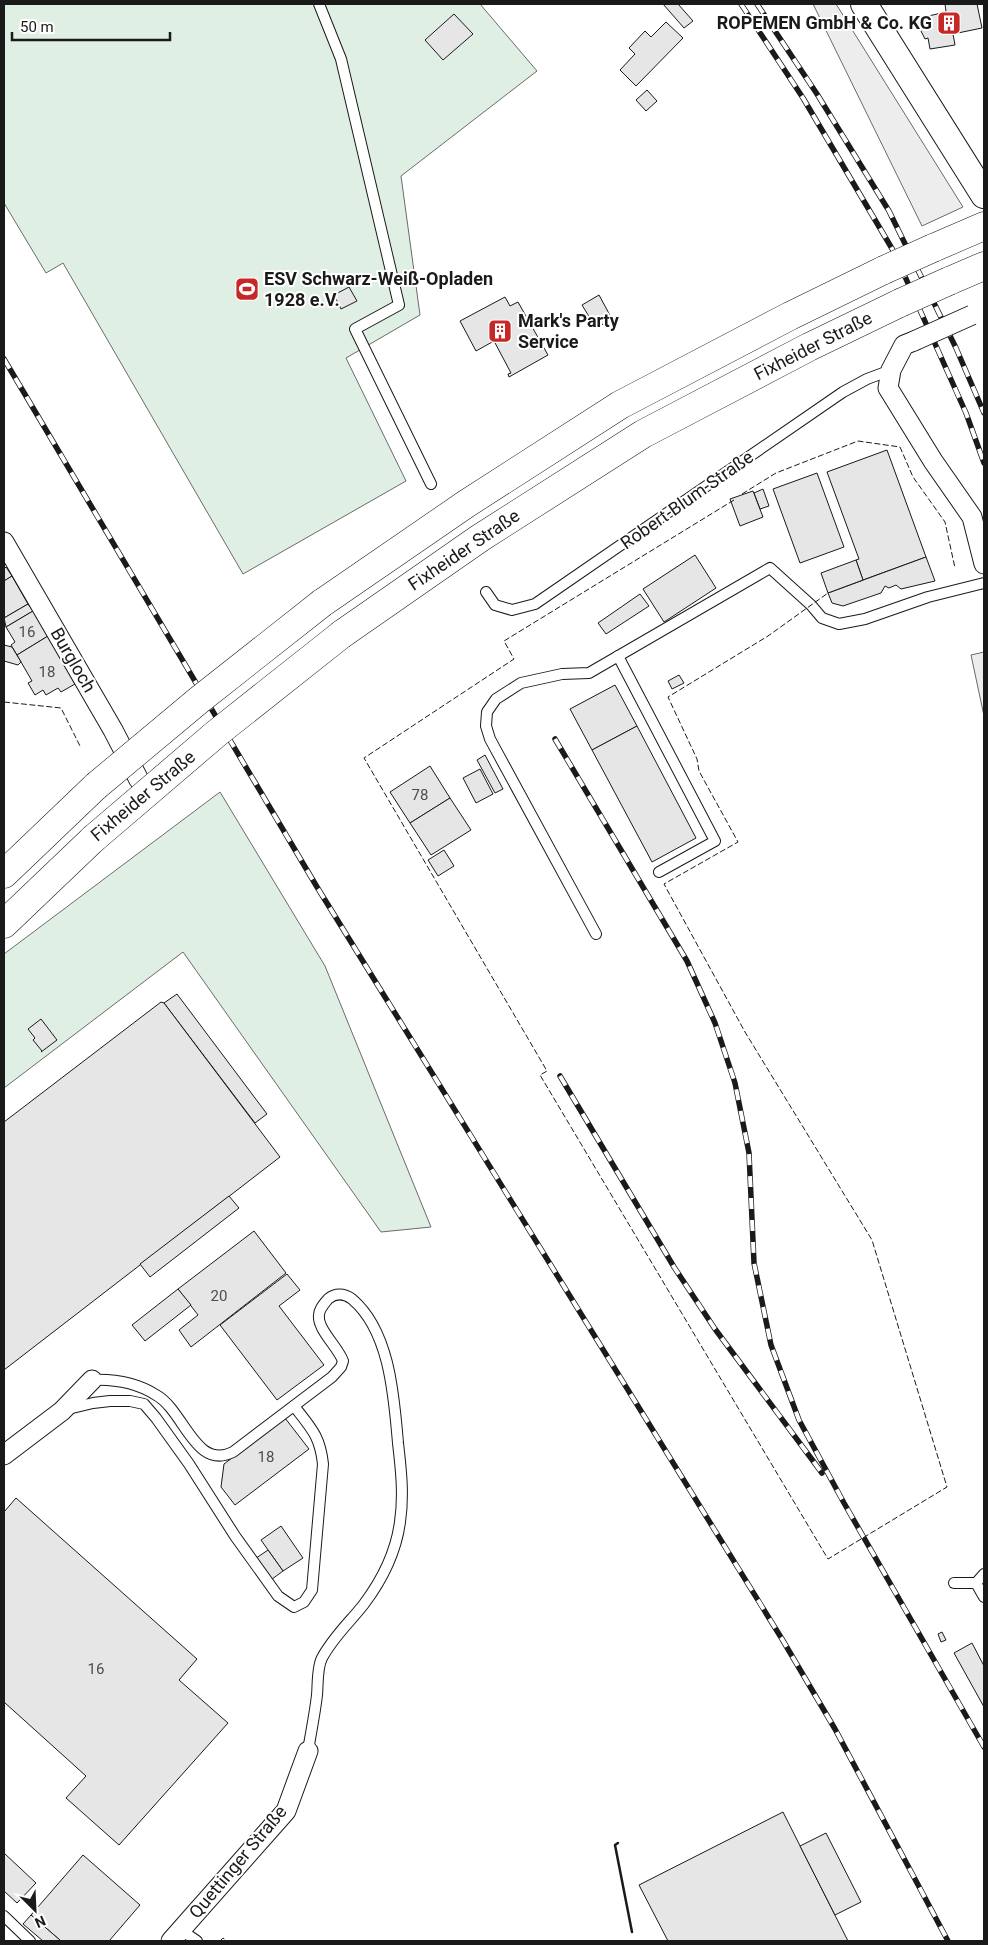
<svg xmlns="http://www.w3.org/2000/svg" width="988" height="1945" font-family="Roboto,sans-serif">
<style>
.green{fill:#e0efe3;stroke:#6a6a6a}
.parking{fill:#ededed;stroke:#6a6a6a}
.building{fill:#e6e6e6;stroke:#1a1a1a}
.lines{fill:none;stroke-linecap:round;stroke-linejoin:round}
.lane-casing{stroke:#1a1a1a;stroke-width:12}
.street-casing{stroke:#1a1a1a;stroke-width:21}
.secondary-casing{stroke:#1a1a1a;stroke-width:28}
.highway-casing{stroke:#1a1a1a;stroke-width:29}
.lane{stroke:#fff;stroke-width:10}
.street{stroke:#fff;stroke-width:19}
.secondary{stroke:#fff;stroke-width:26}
.highway{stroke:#fff;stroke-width:28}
.rail-casing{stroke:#1a1a1a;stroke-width:5.5}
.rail{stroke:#fff;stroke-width:4;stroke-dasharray:11;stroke-linecap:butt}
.street-bridge-casing{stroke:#1a1a1a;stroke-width:21;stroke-linecap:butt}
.highway-bridge-casing{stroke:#1a1a1a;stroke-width:29;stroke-linecap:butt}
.street-bridge{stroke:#fff;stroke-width:19}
.highway-bridge{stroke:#fff;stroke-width:28}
.fence{stroke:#1a1a1a;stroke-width:1;stroke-dasharray:6 2.5;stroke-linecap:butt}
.wall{stroke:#1a1a1a;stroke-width:2.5}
.labels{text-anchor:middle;stroke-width:4;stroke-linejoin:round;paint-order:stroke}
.number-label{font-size:15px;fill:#4d4d4d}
.poi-label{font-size:18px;font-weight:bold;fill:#1a1a1a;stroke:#fff;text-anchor:start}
.street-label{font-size:18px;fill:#1a1a1a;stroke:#fff}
</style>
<rect width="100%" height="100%" fill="#fff"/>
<g class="green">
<polygon points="4,4 480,4 537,71 401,176 420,315 346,358 406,481 243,574 63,263 46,273 4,203"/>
<polygon points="220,792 325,966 431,1227 381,1232 183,952 4,1088 4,954"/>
</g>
<g class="parking">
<polygon points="813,4 836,4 963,207 922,226"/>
<polygon points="984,652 984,716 971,655"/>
</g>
<g class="building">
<polygon points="663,4 678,4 693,21 684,28"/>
<polygon points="945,4 977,4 982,28 953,34 955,45 930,49 928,38 925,39 915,19 946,12"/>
<polygon points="454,14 473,34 443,60 425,40"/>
<polygon points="666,22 683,38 636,86 620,70 635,54 629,48 645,31 651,37"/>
<polygon points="647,90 657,101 646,111 636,100"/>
<polygon points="349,287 357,301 341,309 334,295"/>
<polygon points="599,295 612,319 596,328 582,305"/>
<polygon points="505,297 510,306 518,302 548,355 509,377 508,374 511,373 494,341 476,351 460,321"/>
<polygon points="887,450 926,557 863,580 856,560 859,559 827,472"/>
<polygon points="817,473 844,547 800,563 773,489"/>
<polygon points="763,489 769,506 760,509 754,493"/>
<polygon points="753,491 763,517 740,526 730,499"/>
<polygon points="695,555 716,588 664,622 643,589"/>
<polygon points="926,557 935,581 901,589 896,585 889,588 885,586 881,593 843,606 832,603 828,593"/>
<polygon points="856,560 863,580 828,593 821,573"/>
<polygon points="6,567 12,576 4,581 4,569"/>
<polygon points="12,576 28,604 4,618 4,581"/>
<polygon points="640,594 649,606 606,634 598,623"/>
<polygon points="28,604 33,611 6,627 4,618"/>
<polygon points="33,611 48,636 17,655 11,645 15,642 6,627"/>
<polygon points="48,636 75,684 61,692 58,688 46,695 43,690 35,695 28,683 32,681 17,655"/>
<polygon points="4,645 12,647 21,662 18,665 4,661"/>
<polygon points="679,675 684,683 672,689 668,681"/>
<polygon points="615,685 637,726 592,750 570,709"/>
<polygon points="637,726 696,838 652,862 592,750"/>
<polygon points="485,755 503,789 495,793 477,760"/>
<polygon points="430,766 450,798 410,823 390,792"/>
<polygon points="480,769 493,794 476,803 463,778"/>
<polygon points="450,798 471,830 431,855 410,823"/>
<polygon points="444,850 454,866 438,876 428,860"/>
<polygon points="177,994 267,1114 255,1123 164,1003"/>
<polygon points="161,1002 164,1003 280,1157 4,1370 4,1122"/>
<polygon points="41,1019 57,1040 41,1052 42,1051 33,1040 35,1038 28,1029"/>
<polygon points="229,1196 239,1208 150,1277 140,1264"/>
<polygon points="254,1231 286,1273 191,1347 179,1330 198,1315 178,1289"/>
<polygon points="287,1274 300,1290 279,1306 324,1365 277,1400 220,1325"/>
<polygon points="178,1289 191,1305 145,1341 132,1325"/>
<polygon points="285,1418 309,1449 235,1505 221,1487 224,1464"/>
<polygon points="16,1498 197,1659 179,1680 228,1723 119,1845 66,1798 86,1776 4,1702 4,1512"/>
<polygon points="281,1526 303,1558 283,1571 261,1540"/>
<polygon points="268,1550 283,1571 264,1585 249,1563"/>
<polygon points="942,1632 946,1640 941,1642 938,1634"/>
<polygon points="972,1643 984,1666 984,1707 954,1653"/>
<polygon points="783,1812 848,1941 668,1941 639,1885"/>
<polygon points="826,1833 861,1902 835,1915 800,1846"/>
<polygon points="4,1853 36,1883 17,1903 4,1891"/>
<polygon points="83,1855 140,1905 109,1941 61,1941 31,1915"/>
<polygon points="31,1915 61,1941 43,1941 23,1924"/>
</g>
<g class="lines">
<g class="lane-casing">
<g id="lane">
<polyline points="319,4 341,59 399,305 355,329 431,484"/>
<polyline points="486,592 495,605 512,610 535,604 843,392 867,379 891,370"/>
<polyline points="618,656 715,841 659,872"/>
<polyline points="596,934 490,739 486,726 487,712 496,699 521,683 562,674 589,673 770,568 811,605 822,618 839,624 865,619 928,597 984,583"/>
<path d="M92,1380C114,1379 137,1383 156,1395C184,1410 195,1471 233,1452L332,1377L341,1367L343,1361C338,1347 317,1329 319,1315C319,1309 324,1304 328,1299C335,1293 344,1293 352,1299C390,1331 394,1397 398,1443C401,1469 404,1495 400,1522C396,1552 382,1580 364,1604C350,1622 333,1637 322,1658C317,1667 318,1684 317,1695C315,1713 311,1732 308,1751"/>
<path d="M68,1409L93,1403L110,1401H130L144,1404L156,1418L189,1464L235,1536L278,1596L294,1607L304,1602L312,1590L323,1464C320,1436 311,1428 294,1406"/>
<polyline points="984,1574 976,1583 984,1597"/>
<polyline points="954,1583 976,1583"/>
<polyline points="4,1916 30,1941"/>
<polyline points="181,1930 197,1941"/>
</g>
</g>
<g class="street-casing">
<g id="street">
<polyline points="914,341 904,345 891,370 888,388 933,461 972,517 984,564"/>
<polyline points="4,542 113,730 139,780"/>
<polyline points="4,1455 62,1411 92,1380"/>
<polyline points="171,1941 286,1811 308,1751"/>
</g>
</g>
<g class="secondary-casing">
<polyline id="secondary" points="864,4 984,195"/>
</g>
<g class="highway-casing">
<g id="highway">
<polyline points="933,248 984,226"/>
<polyline points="949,281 984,266"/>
<polyline points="322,603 466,504 620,405 790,316 884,270"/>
<polyline points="342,634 480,538 643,434 809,347 900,303"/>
<polyline points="4,874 96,786"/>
<polyline points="4,924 93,839"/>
</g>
</g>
<use href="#lane" class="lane"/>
<use href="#street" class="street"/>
<use href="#secondary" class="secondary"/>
<use href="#highway" class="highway"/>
<g class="rail-casing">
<g id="rail">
<polyline points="741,4 803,98 894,252 966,413 984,463"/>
<polyline points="757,4 817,94 889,211 956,348 984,413"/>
<polyline points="4,359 317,887 782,1639 835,1729 948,1941"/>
<polyline points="555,739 687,961 715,1023 735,1083 749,1153 754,1263 771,1345 799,1420 844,1503 984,1747"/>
<polyline points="560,1076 674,1267 715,1329 822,1473"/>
</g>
</g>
<use href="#rail" class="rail"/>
<g class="street-bridge-casing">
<polyline id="street-bridge" points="914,341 972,315"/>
</g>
<g class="highway-bridge-casing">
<g id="highway-bridge">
<polyline points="884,270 933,248"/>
<polyline points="900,303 949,281"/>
<polyline points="96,786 199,700 322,603"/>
<polyline points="93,839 217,733 342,634"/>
</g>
</g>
<use href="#street-bridge" class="street-bridge"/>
<use href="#highway-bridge" class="highway-bridge"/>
<g class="fence">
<polyline points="742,494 776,473 858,441 900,447 913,477 945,522 955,568"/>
<polyline points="734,500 504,641 514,659 364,758 547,1071 540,1075 828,1559 947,1487 872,1240 745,1032 664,884 738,842 699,771 697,759 668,697 768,636 828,593"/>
<polyline points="4,702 61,708 81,748"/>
<polyline points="220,1941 223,1938 227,1941"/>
</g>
<polyline class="wall" points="618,1843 615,1845 632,1932"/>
</g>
<defs>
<g id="building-square" transform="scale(1.25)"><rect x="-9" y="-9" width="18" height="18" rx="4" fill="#c62828" stroke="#fff"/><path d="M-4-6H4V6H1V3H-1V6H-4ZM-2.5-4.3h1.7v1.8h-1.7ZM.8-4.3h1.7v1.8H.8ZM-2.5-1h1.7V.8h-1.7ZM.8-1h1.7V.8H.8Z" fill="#fff"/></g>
<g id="stadium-square" transform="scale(1.25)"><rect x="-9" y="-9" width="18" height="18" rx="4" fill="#c62828" stroke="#fff"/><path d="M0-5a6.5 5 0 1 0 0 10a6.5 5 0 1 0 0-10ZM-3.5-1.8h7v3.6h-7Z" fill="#fff"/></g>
</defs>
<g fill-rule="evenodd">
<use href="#building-square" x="949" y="23"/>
<use href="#stadium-square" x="247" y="289"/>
<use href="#building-square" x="500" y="331"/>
</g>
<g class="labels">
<g class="number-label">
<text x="27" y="637">16</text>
<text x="47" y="677">18</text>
<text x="420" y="800">78</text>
<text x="219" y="1301">20</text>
<text x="266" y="1462">18</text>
<text x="96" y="1674">16</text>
</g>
<g class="poi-label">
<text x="932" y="29" text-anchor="end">ROPEMEN GmbH &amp; Co. KG</text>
<text x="264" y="285">ESV Schwarz-Weiß-Opladen<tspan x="264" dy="21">1928 e.V.</tspan></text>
<text x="518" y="327">Mark's Party<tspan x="518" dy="21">Service</tspan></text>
</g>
<g class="street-label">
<text transform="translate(813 346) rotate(-27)" y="6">Fixheider Straße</text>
<text transform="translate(687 500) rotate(-35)" y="6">Robert-Blum-Straße</text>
<text transform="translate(464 550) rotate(-34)" y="6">Fixheider Straße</text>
<text transform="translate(73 660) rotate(60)" y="6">Burgloch</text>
<text transform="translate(143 796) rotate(-40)" y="6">Fixheider Straße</text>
<text transform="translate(238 1862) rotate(-50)" y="6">Quettinger Straße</text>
</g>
</g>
<rect width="988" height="1945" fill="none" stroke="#1a1a1a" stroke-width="10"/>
<g transform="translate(35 1910) rotate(156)" stroke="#ffffff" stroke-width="4" paint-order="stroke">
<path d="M0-4L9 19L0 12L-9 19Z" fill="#1a1a1a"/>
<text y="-8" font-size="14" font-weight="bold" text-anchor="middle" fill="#1a1a1a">N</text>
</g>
<path d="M12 32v8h158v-8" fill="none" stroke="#1a1a1a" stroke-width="2.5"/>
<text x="20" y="32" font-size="15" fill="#1a1a1a" stroke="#ffffff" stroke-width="4" paint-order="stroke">50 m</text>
</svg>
